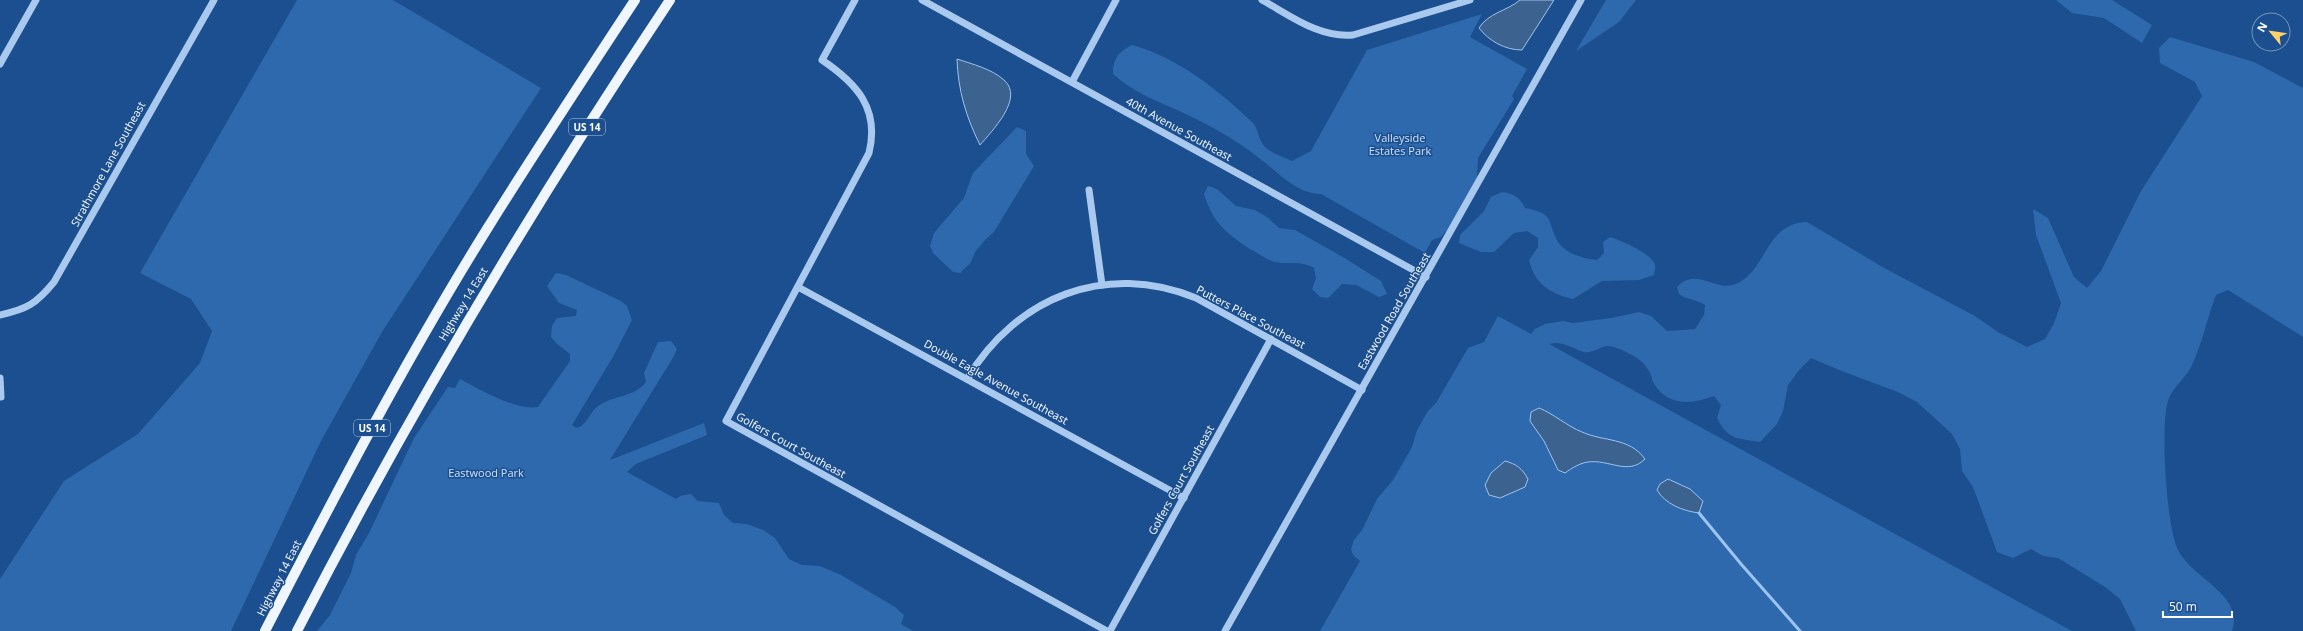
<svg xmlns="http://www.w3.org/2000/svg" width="2303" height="631" font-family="'Open Sans',sans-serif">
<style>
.green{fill:#2e69ad}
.water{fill:#3c6290;stroke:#9cc4f0}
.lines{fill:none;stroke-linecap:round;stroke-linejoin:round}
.stream{stroke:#9cc4f0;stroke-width:3}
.minor{stroke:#a9c9ee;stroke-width:7}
.major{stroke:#f0f6ff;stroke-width:10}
.labels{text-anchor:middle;stroke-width:3;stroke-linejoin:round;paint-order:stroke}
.shield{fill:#1b4f8f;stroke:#bbcadd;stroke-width:1}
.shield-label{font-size:10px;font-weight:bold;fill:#fff}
.street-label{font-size:11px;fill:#fff;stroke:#1b4f8f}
.park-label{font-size:11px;fill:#cfe3fa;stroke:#1b4f8f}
</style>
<rect width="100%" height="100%" fill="#1b4f8f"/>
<g class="green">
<polygon points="297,0 393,0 541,88 382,332 321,441 231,631 0,631 0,579 64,481 138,434 200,363 212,331 191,299 140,273"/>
<polygon points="1606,0 1636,0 1619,22 1576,51"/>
<polygon points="2056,0 2112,0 2152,25 2142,43 2104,18 2072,13"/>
<path d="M1482,14L1470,37L1527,69L1512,96L1514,99L1478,158L1477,177L1452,225L1441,237L1432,240L1425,253L1321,194C1296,194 1278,172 1259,158C1234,138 1206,123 1177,110C1154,100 1132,91 1113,74C1113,59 1118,52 1132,45C1177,57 1220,91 1253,123C1258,128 1258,137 1262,143C1268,153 1282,156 1292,161L1311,151L1367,50Z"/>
<path d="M2170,37L2254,62L2303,88V337L2228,290L2216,295C2207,318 2202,346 2190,369C2184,379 2173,388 2169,398C2159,421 2167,526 2177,548C2192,580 2244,593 2232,631H2136L2120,599L2105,587L2058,558L2043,556L2031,549L2013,558L1997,552L1973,487L1962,471L1960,449L1952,434L1917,402L1898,392L1844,372L1811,358L1800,369L1788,385L1783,411L1777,424L1760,442C1737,438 1728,440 1717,418L1721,405L1714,396C1692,404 1669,407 1654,384C1652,381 1652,377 1650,373C1646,364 1637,357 1628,353C1623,350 1613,346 1608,346C1600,346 1593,354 1584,352C1573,349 1562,340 1549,344L2072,631H1320L1360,561L1353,555L1351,549L1354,540L1362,530L1377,499L1393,480L1412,447L1417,430L1428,411L1436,403L1468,348L1484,342L1498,316L1531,334L1535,329L1545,324L1563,321L1573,323L1611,318L1639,312L1651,316L1667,331L1695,329L1704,315L1705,305C1696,299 1687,300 1679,294L1677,287C1698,265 1717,296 1740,282C1768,265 1767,223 1807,222L1886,269L1975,316L1998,332L2027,347L2045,339L2054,323L2061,303L2036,235L2033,209L2048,218L2074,277L2087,288L2101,271L2141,191L2202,96L2195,82L2160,63L2159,48Z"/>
<polygon points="1017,127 1026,131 1026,154 1034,166 994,232 986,239 975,252 971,262 960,273 953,272 933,253 930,246 934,233 964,198 973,173"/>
<path d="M1208,186L1217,189L1236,206L1255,210L1267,217L1279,228L1295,230L1343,257L1381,281L1387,294L1379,297L1356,285L1342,284L1328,298L1320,297L1312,289L1316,278L1314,268C1298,260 1290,265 1275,262C1267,260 1258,253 1250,249C1226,233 1213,223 1204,194Z"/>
<path d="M1502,192C1514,194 1519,196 1525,208C1554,214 1546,217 1557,240C1563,253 1584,259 1597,260L1604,253L1603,242L1610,237C1620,240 1653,254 1655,265C1656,268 1654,272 1654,275L1639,280L1602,281L1573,299C1550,294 1534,283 1529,260L1538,247V238L1527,231L1514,233L1494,252H1481L1459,243L1460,235L1484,211L1491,197Z"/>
<path d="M556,273L566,275L621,301L627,306L632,320L614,355L572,425L577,428C588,424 589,413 598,406C614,395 633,398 646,382L644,373L658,342L671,341L677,349L674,356L610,460L704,423L707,435L636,464L627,472L676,499L680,496L691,494L698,501L719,503L724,515L733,523L747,524L763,530L775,538L789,559L802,565L820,566L841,575L895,607L904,615L901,624L913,631H317L330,615L351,573L356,555L369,533L414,438L448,387L455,388L460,379C479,389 516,411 538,407L570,361V354L556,343L551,337L552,326L557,318L576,316L577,310L559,303L547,286Z"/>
</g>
<g class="water">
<path d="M1520,0H1554L1522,50C1505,50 1489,41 1479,28C1488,13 1507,11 1520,0Z"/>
<path d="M957,59C972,64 992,69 1004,80C1025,98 991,132 980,145C966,117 958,90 957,59Z"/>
<path d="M1539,408C1554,414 1567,426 1582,432C1604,442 1629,437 1645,459C1628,476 1609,459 1588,462C1580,463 1572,468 1565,473L1558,470L1544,441L1530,421L1531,412Z"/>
<path d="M1505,461C1516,464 1522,468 1528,479L1525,487L1500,498L1489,495L1485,485L1491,473Z"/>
<path d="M1668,479L1690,489L1703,501L1699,513C1683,511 1665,504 1657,490L1660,484Z"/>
</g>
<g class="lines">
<polyline class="stream" points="1699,513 1741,564 1800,631"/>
<g class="minor">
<path d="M855,0L822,60C856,83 880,108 869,153L726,421L1107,631"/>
<polyline points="922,0 1426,277"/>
<path d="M1262,0C1291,16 1319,38 1353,35L1470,0"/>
<polyline points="0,64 36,0"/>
<polyline points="1072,82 1116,0"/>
<polyline points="1089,190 1102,285"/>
<polyline points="798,287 1184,498"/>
<path d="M0,315C27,309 36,304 54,282L214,0"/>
<polyline points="0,378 1,397"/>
<path d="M967,379C1016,297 1106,261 1196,298L1362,390"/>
<polyline points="1110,631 1271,339"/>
<polyline points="1225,631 1581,0"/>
</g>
<g class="major">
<path d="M265,631C335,495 406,359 487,229C535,152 585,76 635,0"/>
<path d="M297,631C409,413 534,204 670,0"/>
</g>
</g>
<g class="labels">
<g class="shield">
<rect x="569" y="119" width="36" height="16" rx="3"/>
<rect x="354" y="420" width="36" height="16" rx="3"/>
</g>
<g class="shield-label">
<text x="587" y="131">US 14</text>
<text x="372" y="432">US 14</text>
</g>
<g class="street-label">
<text transform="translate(1179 129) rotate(29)" y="4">40th Avenue Southeast</text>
<text transform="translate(108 164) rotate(-61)" y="4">Strathmore Lane Southeast</text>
<text transform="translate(463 304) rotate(-59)" y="4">Highway 14 East</text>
<text transform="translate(1394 311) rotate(-60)" y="4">Eastwood Road Southeast</text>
<text transform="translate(1251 317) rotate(28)" y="4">Putters Place Southeast</text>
<text transform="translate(996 382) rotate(29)" y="4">Double Eagle Avenue Southeast</text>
<text transform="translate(791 445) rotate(29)" y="4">Golfers Court Southeast</text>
<text transform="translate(1181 480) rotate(-61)" y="4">Golfers Court Southeast</text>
<text transform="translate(279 578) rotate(-63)" y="4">Highway 14 East</text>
</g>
<g class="park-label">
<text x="1400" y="142">Valleyside<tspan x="1400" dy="13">Estates Park</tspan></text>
<text x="486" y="477">Eastwood Park</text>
</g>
</g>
<g transform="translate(2271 32) rotate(299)"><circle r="19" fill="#1b4f8f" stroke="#7695bc"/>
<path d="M0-3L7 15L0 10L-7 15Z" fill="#ffd166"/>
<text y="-6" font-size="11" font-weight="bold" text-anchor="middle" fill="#ffffff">N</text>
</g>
<path d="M2163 611v6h69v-6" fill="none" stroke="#ffffff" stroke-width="2"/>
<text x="2169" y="611" font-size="12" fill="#ffffff" stroke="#1b4f8f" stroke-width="3" paint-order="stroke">50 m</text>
</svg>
